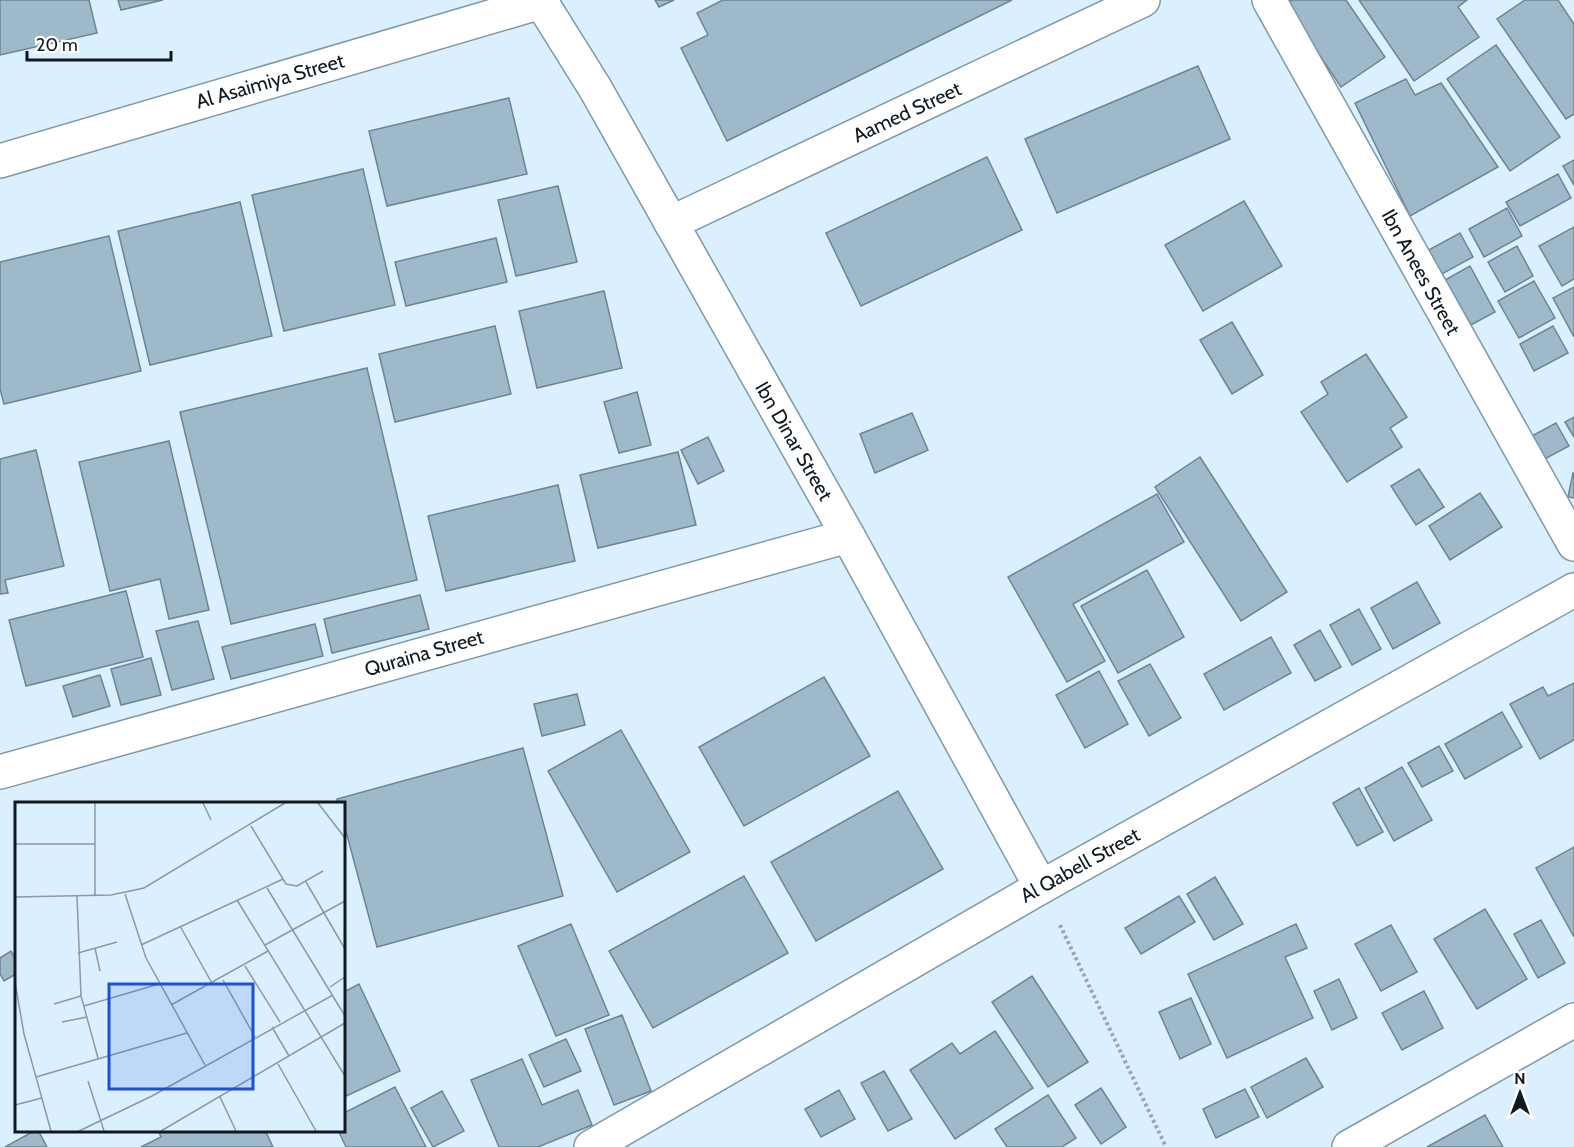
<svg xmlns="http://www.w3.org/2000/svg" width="1574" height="1147" font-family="Cabin,sans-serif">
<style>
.building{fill:#9eb9c9;stroke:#6c8594;stroke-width:1.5}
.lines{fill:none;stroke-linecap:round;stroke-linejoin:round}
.minor-casing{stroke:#7e98a8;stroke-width:36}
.path{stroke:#96a8b3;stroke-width:4;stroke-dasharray:3 3;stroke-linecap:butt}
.minor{stroke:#fff;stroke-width:33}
.labels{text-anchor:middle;stroke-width:5;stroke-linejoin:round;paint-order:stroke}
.street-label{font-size:20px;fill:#0f191f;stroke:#fff}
.inset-road{fill:none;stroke:#899aa5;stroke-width:1.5}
.view{fill:#1d4ed8;fill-opacity:0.15;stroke:#1d4ed8;stroke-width:3}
.inset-edge{fill:none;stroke:#0f191f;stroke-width:3}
</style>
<rect width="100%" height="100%" fill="#daf0fe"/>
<g class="building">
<polygon points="0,0 89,0 97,33 0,55"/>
<polygon points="118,0 163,0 121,10"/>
<polygon points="655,0 674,0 659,7"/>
<polygon points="723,0 1012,0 727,141 681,48 708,35 697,13"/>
<polygon points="1292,0 1346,0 1385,57 1341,87 1285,4"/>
<polygon points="1359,0 1467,0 1458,7 1479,37 1414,81"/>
<polygon points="1525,0 1558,0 1574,24 1574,114 1566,119 1497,19"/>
<polygon points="1496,45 1560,137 1510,171 1447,79"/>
<polygon points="1198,66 1230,139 1057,213 1025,139"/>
<polygon points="1406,79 1415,95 1441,83 1498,167 1410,216 1355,103"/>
<polygon points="509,98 527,174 387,206 369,131"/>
<polygon points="987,157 1022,230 861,306 826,233"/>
<polygon points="1574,160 1574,185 1563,166"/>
<polygon points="363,169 395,305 284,331 252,195"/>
<polygon points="1558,174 1571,198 1520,226 1506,202"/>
<polygon points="558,186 577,262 516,276 498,200"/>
<polygon points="1244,201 1282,266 1203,311 1165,245"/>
<polygon points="240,202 272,336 150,365 118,231"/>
<polygon points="1507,208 1522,236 1484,257 1469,229"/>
<polygon points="1574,227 1574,279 1562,286 1539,246"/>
<polygon points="1460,233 1473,257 1438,276 1425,252"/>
<polygon points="109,236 141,371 4,404 0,389 0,262"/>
<polygon points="496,238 507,282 406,306 395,262"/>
<polygon points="1517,246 1533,276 1505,292 1488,262"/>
<polygon points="1470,266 1495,312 1471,325 1445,280"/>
<polygon points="1534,281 1555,318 1519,338 1498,301"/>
<polygon points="1574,287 1574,337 1553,298"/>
<polygon points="604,291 622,368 537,388 519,311"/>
<polygon points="1232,322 1263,375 1232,394 1200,340"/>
<polygon points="495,326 511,394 395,422 379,354"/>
<polygon points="1553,326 1568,353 1534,371 1520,344"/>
<polygon points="1366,354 1407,417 1390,428 1402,447 1347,482 1301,412 1328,394 1321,382"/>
<polygon points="367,368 417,580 231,624 180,412"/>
<polygon points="637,392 651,445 619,453 604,402"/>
<polygon points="912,413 928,450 875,473 860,434"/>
<polygon points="1574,417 1574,437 1565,422"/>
<polygon points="1556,423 1569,446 1541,461 1528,438"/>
<polygon points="708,437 724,471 698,484 681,450"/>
<polygon points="169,441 209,610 169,619 160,579 110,591 79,462"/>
<polygon points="36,450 64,566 5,580 8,593 0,594 0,459"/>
<polygon points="678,452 696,525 598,548 580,475"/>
<polygon points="1200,457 1287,592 1241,621 1155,487"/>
<polygon points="1419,469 1444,507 1416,525 1391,486"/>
<polygon points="1573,473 1574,474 1574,498 1568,497"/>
<polygon points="558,485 575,561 446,591 428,516"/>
<polygon points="1480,493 1502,527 1450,560 1429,526"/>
<polygon points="1157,494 1184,542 1073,604 1105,661 1067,682 1008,577"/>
<polygon points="1147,570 1184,637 1118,673 1081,606"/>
<polygon points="1417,582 1440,623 1393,649 1371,608"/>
<polygon points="126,591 143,657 26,686 9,620"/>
<polygon points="420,595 429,629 332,653 324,619"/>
<polygon points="1359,609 1381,649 1352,665 1330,625"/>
<polygon points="198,621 214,679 172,690 156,631"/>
<polygon points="315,624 323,656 231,679 222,647"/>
<polygon points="1320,630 1341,667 1315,681 1294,645"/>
<polygon points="1271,637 1291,673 1224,710 1204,674"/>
<polygon points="151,658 161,695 121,705 111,669"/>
<polygon points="1150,664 1181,718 1149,736 1118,681"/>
<polygon points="1099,671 1128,724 1085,748 1056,695"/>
<polygon points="100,675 110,706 73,717 63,686"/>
<polygon points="824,677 870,756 744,826 699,747"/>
<polygon points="1574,683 1574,740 1540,759 1510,704 1543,687 1548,696"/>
<polygon points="577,694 585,725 542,736 534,704"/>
<polygon points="1502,712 1522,747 1465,779 1445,744"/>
<polygon points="621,730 690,852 617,892 548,771"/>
<polygon points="1439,746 1453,771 1422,787 1408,763"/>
<polygon points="523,748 563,896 377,947 344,824 344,804 338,804 337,799"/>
<polygon points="1402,767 1432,820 1394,841 1365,788"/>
<polygon points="1359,788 1383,832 1357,846 1333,803"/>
<polygon points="898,791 943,869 816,941 771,862"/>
<polygon points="1574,847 1574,937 1536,868"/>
<polygon points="744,876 788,953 653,1028 609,951"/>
<polygon points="1215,877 1243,924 1214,940 1187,894"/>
<polygon points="1179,896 1195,922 1141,954 1125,928"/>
<polygon points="1485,909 1527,979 1477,1009 1434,939"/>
<polygon points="1541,920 1565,963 1538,978 1514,934"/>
<polygon points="571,924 609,1015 556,1036 518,946"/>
<polygon points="1296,924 1307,948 1285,957 1313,1018 1227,1058 1188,974"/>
<polygon points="1391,925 1417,972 1381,991 1355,944"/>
<polygon points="11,951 16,961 16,974 4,981 0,974 0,958"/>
<polygon points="1032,976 1088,1062 1048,1087 992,1002"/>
<polygon points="1339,979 1357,1018 1332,1030 1314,991"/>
<polygon points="359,984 400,1071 344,1097 344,992"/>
<polygon points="1424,991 1443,1028 1402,1050 1382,1013"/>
<polygon points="1191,998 1211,1044 1180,1059 1159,1012"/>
<polygon points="622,1015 651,1091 614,1105 585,1029"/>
<polygon points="995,1031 1033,1088 955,1139 910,1070 952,1043 960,1054"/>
<polygon points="566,1039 581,1071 544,1087 529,1055"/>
<polygon points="1306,1058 1323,1087 1267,1118 1251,1087"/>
<polygon points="522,1059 542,1105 578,1090 592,1125 538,1147 499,1147 471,1080"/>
<polygon points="884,1071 912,1119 888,1131 861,1083"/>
<polygon points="395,1087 426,1147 346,1147 338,1130 344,1130 344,1113"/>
<polygon points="1101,1088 1126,1127 1101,1144 1075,1105"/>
<polygon points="1245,1089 1259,1117 1216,1138 1203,1109"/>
<polygon points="839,1090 855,1119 821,1137 805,1109"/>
<polygon points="442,1091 464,1131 433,1147 411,1108"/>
<polygon points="1048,1095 1076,1138 1062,1147 1007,1147 995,1129"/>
<polygon points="1485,1115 1503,1147 1427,1147"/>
<polygon points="36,1130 38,1130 47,1147 5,1147"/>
<polygon points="158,1130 265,1130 273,1147 141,1147 161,1137"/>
</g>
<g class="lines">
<g class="minor-casing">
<g id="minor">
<polyline points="540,0 595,88 848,536 1041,887"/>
<polyline points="1269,0 1574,544"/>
<polyline points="0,161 541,2"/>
<polyline points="671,223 1143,0"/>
<polyline points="0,772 848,536"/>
<polyline points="591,1147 1041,887 1574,590"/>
<polyline points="1349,1147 1574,1020"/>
</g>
</g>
<polyline class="path" points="1060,925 1166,1147"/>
<use href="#minor" class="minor"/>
</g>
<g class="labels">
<g class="street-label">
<text transform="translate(270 81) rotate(-16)" y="7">Al Asaimiya Street</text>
<text transform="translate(907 112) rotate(-25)" y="7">Aamed Street</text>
<text transform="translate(1421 272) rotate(61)" y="7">Ibn Anees Street</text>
<text transform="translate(794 441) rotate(60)" y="7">Ibn Dinar Street</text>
<text transform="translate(424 653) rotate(-16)" y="7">Quraina Street</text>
<text transform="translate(1080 865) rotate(-29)" y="7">Al Qabell Street</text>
</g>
</g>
<g transform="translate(15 802)">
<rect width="330" height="330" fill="#daf0fe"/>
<path class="inset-road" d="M188,1L196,18M303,1L330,36M236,24L271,82L282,84L308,69M0,42H80M291,80L330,147M252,86L330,214M110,92L131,156L190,263M62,94L66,194L83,256M80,94V1M0,95L96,93L129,86L270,1M222,98L330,274M165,124L198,183M126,143L268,77M250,143L330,99M80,146L85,169M63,151L102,140M230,164L265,220M208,178L240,235M0,180L9,232L36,329M315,185L330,175M39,202L66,194M156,203L253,149M69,204L144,182M47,220L72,215M257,225L274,254M263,262L301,329M21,275L172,231M73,279L89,329M205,295L221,329M0,303L27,296M64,329L137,294L318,193M146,329L330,221"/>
<path class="view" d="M94,182H238V287H94Z"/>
<rect width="330" height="330" class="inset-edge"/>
</g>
<g transform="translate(1520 1093)" stroke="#ffffff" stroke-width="4.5" paint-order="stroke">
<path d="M0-4.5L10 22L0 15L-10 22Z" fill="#0f191f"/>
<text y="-9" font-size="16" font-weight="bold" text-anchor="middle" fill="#0f191f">N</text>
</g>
<path d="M27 51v9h144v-9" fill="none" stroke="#0f191f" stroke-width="3"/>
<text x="36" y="51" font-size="18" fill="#0f191f" stroke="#ffffff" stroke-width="4.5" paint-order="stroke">20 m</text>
</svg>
